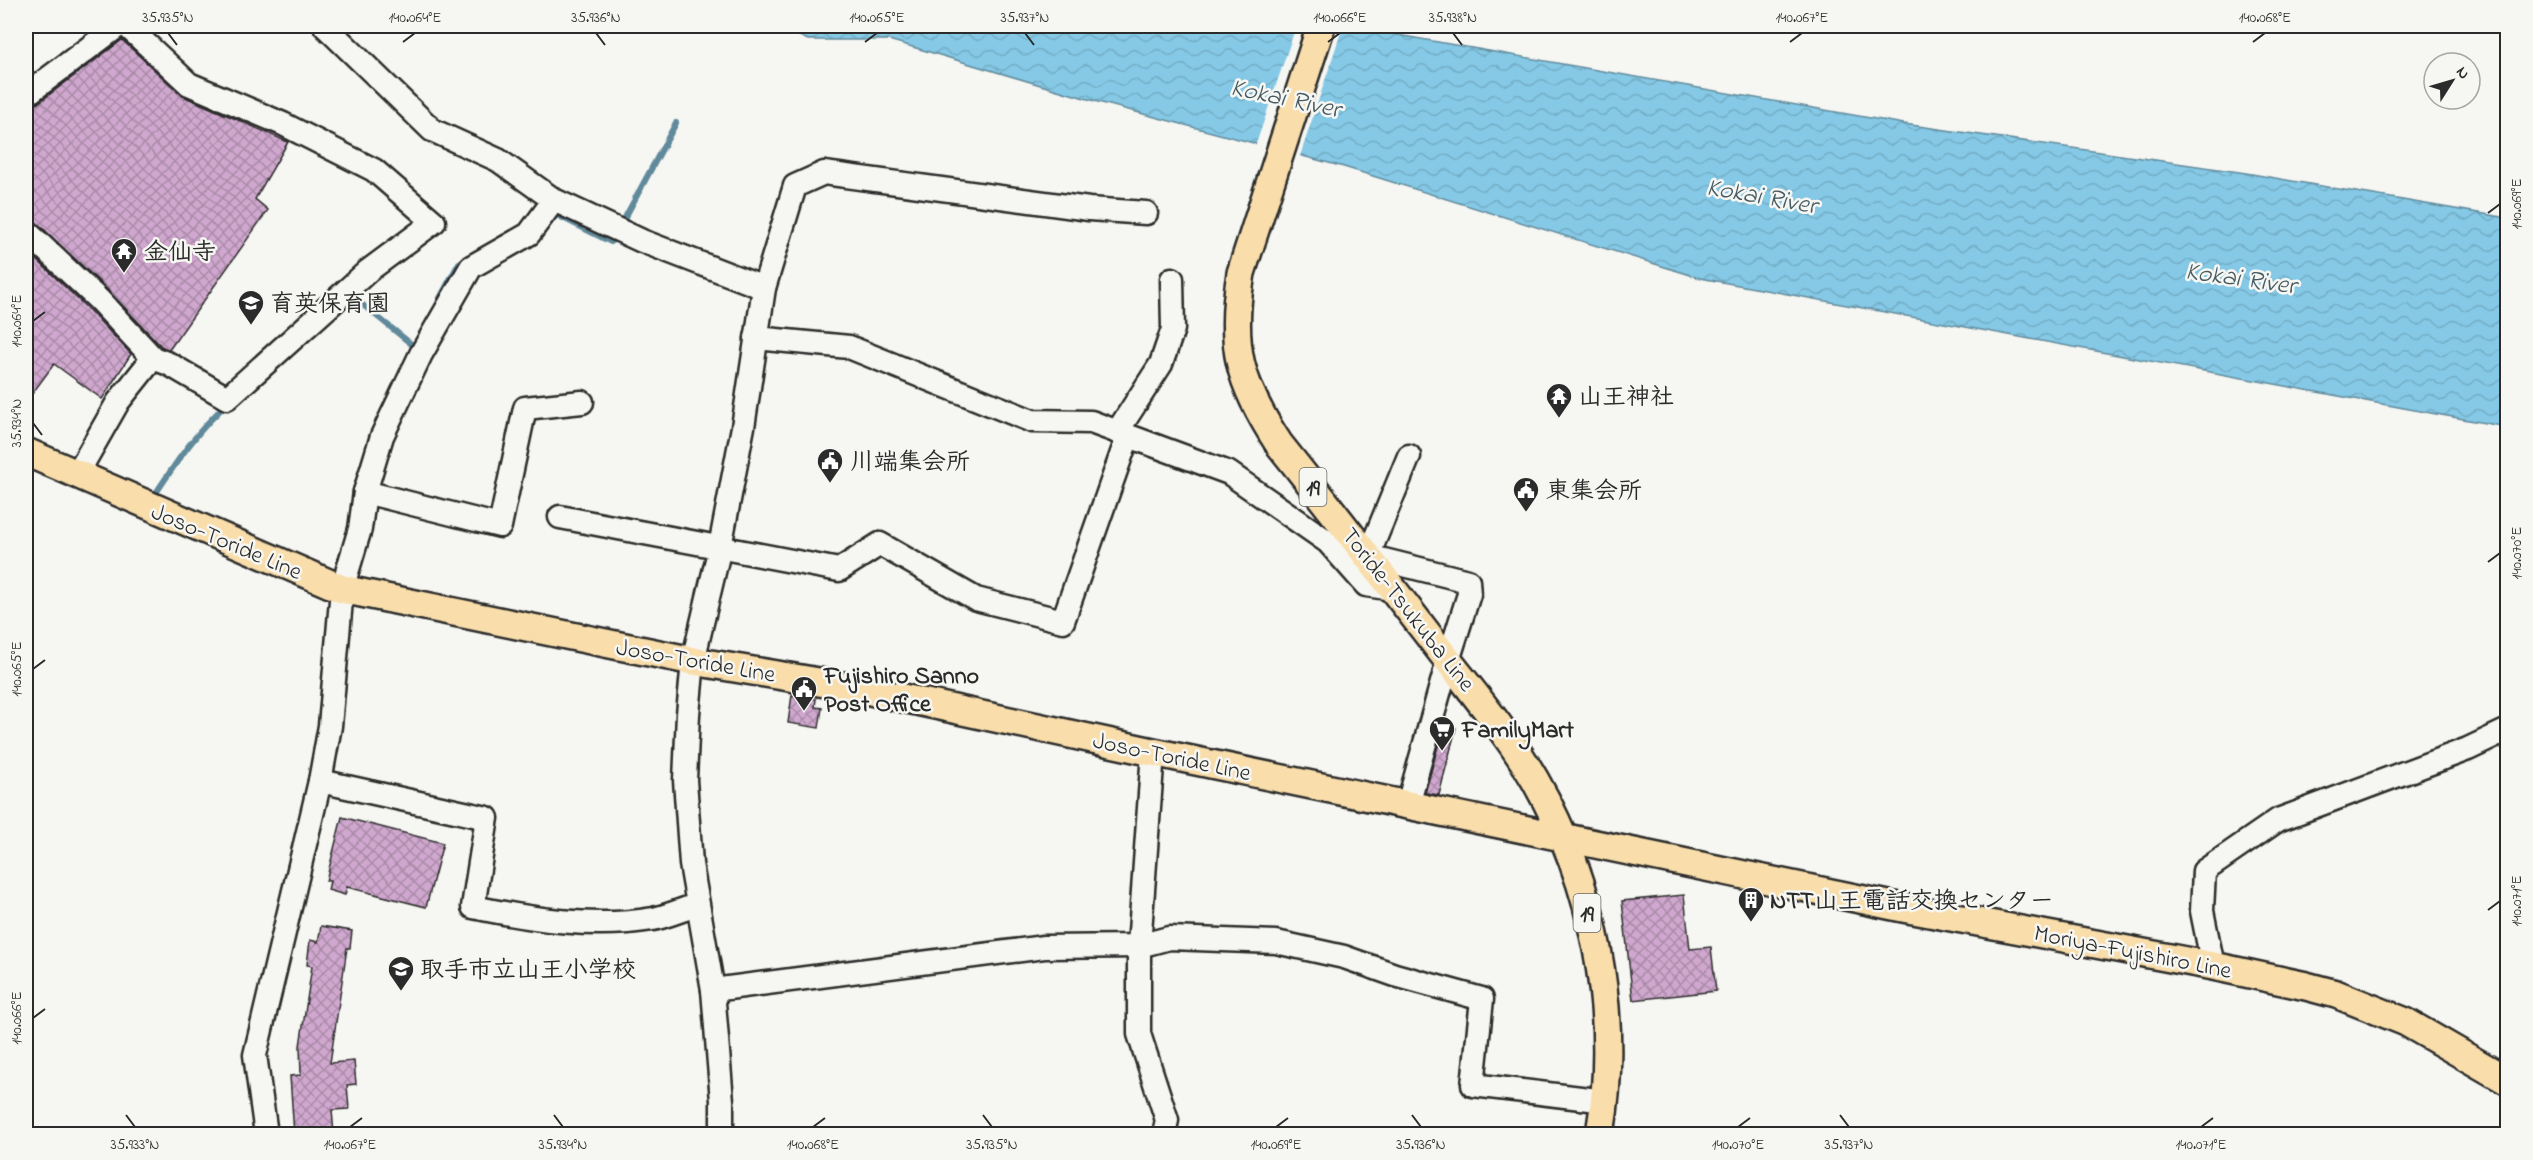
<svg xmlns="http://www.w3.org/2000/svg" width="2533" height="1160" font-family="'Indie Flower','Klee One',sans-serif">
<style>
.water{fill:url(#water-waves);stroke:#618a9b;stroke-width:1.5}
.pier{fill:#f6f6f2}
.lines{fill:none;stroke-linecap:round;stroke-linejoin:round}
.stream{stroke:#618a9b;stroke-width:6}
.building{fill:url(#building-cross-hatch);stroke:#2b2b2b;stroke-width:1.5}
.minor-casing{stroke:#2b2b2b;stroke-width:27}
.major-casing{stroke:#2b2b2b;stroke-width:32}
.minor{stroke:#f6f6f2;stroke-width:22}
.major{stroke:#f9deab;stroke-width:27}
.ticks{fill:none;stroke:#2b2b2b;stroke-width:2}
.labels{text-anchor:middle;stroke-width:5;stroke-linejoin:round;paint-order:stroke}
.shield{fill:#f6f6f2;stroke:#686867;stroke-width:1.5}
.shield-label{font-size:22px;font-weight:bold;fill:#2b2b2b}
.poi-label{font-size:24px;font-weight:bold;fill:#2b2b2b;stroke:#f6f6f2;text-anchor:start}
.street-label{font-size:24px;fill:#2b2b2b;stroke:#f6f6f2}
.water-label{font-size:26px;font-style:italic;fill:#465a63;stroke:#f6f6f2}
.neatline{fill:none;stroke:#2b2b2b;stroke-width:2}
.ticks-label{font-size:15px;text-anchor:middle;fill:#2b2b2b}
</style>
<defs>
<pattern id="water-waves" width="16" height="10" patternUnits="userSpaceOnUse" patternTransform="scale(1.5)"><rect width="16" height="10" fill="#85c9e6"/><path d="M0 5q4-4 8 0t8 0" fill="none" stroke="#73adc5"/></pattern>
<pattern id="building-cross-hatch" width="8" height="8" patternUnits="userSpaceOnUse" patternTransform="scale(1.5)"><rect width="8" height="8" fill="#d0a8cf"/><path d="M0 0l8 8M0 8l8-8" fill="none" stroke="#a989a8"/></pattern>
</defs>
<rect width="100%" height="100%" fill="#f6f6f2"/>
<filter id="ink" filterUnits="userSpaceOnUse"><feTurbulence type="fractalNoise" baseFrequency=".0167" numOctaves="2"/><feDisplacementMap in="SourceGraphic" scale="12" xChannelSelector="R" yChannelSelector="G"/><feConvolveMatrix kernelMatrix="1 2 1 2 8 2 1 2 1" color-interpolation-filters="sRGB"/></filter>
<g filter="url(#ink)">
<polygon class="water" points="778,26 1358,26 1381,32 1904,124 2246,173 2507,218 2507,427 1700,278 1344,167 1098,102 889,40 808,40"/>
<polygon class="pier" points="1296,26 1343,26 1299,159 1255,147"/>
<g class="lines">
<g class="stream">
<polyline points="551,215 553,213 611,242 616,234"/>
<polyline points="621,225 676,123"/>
<polyline points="439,300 459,263 466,259"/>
<polyline points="348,301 353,297 415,347 417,343"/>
<path d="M156,493C177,461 199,428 228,403"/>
</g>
</g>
<g class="building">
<polygon points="122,40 183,96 288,142 255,199 268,210 169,350 161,346 108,290 35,221 26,218 26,108 34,106"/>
<polygon points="26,249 89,310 131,354 102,399 54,364 26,402"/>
<polygon points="792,695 816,699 815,707 822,708 819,728 788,723"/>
<polygon points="1444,725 1456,728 1439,795 1425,793"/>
<polygon points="342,817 443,843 426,907 347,887 345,895 328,890 330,881 326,881"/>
<polygon points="1684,895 1690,949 1711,947 1716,991 1633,1000 1622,901"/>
<polygon points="321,926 352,931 350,948 347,948 330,1063 354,1061 356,1084 347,1085 349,1109 332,1110 334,1134 294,1134 290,1076 301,1075 300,1046 312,966 307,965 310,940 318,942"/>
</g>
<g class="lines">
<g class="minor-casing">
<g id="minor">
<polyline points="325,26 432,130 498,160 554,200 642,241 764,288"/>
<polyline points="26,95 118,26"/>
<polyline points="26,231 99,300 153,358 169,364 227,398 368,271 434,222 374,170 283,124 189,84 127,26"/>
<polyline points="756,338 849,347 1032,421 1091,422 1229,473 1328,542 1366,585 1393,589"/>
<polyline points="1117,432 1161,364 1173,329 1172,279"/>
<polyline points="77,474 118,402 153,358"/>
<polyline points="365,492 500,526 525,408 582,402"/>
<polyline points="560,517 839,570 880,544 976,599 1063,621 1128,436"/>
<polyline points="1153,752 1139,946 1139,1034 1167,1120 1164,1134"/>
<path d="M320,781L487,818L473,907C531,919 593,929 653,919C668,916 683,909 697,905"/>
<polyline points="1408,804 1448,661 1469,594 1468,581 1368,556 1409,456"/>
<polyline points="2213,966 2202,911 2204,871 2278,820 2468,749 2508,730"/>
<polyline points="713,990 1044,947 1139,946 1169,938 1276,942 1344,957 1395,975 1482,999 1473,1085 1606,1101"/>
<polyline points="266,1134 255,1055 320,781 330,726 342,589 360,529 365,492 382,436 421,354 471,267 529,234 554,200"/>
<polyline points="722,1134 722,1101 713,990 691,864 685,780 688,714 693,661 720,547 743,427 764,288 795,186 824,173 1089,209 1146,213"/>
</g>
</g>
<g class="major-casing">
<g id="major">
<path d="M1321,26L1241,273C1229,346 1239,383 1279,444C1331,509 1382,575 1433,641C1467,686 1506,730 1535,780C1595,885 1620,1015 1600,1134"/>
<polyline points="26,452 342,589 693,661 861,689 1153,752 1903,908 2213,966 2306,986 2336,994 2406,1022 2508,1081"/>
</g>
</g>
<use href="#minor" class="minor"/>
<use href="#major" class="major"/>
</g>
</g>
<path class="ticks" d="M168,33L177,45M596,33L605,45M1025,33L1034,45M1453,33L1462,45M403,42L415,33M865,42L877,33M1328,42L1340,33M1790,42L1802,33M2253,42L2265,33M2488,213L2500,204M33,321L45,312M33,423L42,435M2488,562L2500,553M33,669L45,660M2488,910L2500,901M33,1018L45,1009M126,1115L135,1127M554,1115L563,1127M983,1115L992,1127M1412,1115L1421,1127M1840,1115L1849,1127M350,1127L362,1118M813,1127L825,1118M1276,1127L1288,1118M1738,1127L1750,1118M2201,1127L2213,1118"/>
<defs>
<g id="temple-pin" transform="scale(1.35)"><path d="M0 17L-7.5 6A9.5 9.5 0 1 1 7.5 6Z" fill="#2b2b2b" stroke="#f6f6f2"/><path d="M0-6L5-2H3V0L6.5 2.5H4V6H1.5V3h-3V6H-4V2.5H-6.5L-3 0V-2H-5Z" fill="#fff"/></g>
<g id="school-pin" transform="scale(1.35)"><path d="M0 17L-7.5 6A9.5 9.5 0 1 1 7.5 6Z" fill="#2b2b2b" stroke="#f6f6f2"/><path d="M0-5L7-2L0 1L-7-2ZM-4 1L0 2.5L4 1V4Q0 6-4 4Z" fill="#fff"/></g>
<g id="civic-pin" transform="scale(1.35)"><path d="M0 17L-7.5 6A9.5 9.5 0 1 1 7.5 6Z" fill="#2b2b2b" stroke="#f6f6f2"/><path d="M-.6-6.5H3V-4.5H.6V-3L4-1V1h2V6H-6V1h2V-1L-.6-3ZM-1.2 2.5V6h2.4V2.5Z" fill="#fff"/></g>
<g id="supermarket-pin" transform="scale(1.35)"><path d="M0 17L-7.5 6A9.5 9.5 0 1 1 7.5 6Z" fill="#2b2b2b" stroke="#f6f6f2"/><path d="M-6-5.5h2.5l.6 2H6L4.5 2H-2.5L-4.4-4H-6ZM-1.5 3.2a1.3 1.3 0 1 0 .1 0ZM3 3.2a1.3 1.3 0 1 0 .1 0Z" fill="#fff"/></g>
<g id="building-pin" transform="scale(1.35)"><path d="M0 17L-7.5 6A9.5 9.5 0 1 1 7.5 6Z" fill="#2b2b2b" stroke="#f6f6f2"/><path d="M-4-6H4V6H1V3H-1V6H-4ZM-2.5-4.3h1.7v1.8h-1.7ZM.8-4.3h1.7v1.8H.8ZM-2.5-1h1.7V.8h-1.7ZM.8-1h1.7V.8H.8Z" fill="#fff"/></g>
</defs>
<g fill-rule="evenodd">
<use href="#temple-pin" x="124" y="251"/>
<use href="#school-pin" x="251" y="303"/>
<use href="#temple-pin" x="1559" y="396"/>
<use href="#civic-pin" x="830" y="461"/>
<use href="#civic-pin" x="1526" y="490"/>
<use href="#civic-pin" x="804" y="689"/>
<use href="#supermarket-pin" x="1442" y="729"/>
<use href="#building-pin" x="1751" y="900"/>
<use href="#school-pin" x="401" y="969"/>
</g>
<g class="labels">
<g class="shield">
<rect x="1299.5" y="468" width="27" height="38" rx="4.5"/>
<rect x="1573.5" y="894" width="27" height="38" rx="4.5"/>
</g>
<g class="shield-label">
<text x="1313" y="495">19</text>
<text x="1587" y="921">19</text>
</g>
<g class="poi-label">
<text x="144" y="259">金仙寺</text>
<text x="270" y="311">育英保育園</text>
<text x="1578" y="404">山王神社</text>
<text x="850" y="469">川端集会所</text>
<text x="1546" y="498">東集会所</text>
<text x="824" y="683">Fujishiro Sanno<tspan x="824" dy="28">Post Office</tspan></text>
<text x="1462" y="737">FamilyMart</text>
<text x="1770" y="908">NTT山王電話交換センター</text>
<text x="420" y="977">取手市立山王小学校</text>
</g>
<g class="street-label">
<text transform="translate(227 541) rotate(23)" y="8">Joso-Toride Line</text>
<text transform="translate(1409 609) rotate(52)" y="8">Toride-Tsukuba Line</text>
<text transform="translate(696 660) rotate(10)" y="8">Joso-Toride Line</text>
<text transform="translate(1172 756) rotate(12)" y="8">Joso-Toride Line</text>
<text transform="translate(2133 951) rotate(11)" y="8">Moriya-Fujishiro Line</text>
</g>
<g class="water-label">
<text transform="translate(1286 97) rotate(12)" y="9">Kokai River</text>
<text transform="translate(1762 195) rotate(10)" y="9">Kokai River</text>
<text transform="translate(2241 277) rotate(8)" y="9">Kokai River</text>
</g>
</g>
<rect width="2533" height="1160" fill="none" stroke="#f6f6f2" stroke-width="66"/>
<g transform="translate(2452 81) rotate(53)"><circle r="28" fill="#f6f6f2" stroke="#a5a5a2" stroke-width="1.5"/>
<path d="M0-4.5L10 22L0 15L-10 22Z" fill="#2b2b2b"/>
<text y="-9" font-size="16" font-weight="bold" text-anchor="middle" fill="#2b2b2b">N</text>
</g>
<rect x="33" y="33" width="2467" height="1094" class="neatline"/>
<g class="ticks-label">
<text x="168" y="22">35.935°N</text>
<text x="415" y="22">140.064°E</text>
<text x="596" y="22">35.936°N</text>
<text x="877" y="22">140.065°E</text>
<text x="1025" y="22">35.937°N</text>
<text x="1340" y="22">140.066°E</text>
<text x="1453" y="22">35.938°N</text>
<text x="1802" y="22">140.067°E</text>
<text x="2265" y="22">140.068°E</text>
<text transform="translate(2516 204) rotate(-90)" y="5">140.069°E</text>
<text transform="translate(16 321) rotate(-90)" y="5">140.064°E</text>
<text transform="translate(16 423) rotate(-90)" y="5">35.934°N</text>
<text transform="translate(2516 553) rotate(-90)" y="5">140.070°E</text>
<text transform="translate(16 669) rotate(-90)" y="5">140.065°E</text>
<text transform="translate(2516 901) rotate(-90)" y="5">140.071°E</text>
<text transform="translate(16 1018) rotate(-90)" y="5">140.066°E</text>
<text x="135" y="1149">35.933°N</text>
<text x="350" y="1149">140.067°E</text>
<text x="563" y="1149">35.934°N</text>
<text x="813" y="1149">140.068°E</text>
<text x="992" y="1149">35.935°N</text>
<text x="1276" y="1149">140.069°E</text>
<text x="1421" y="1149">35.936°N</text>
<text x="1738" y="1149">140.070°E</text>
<text x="1849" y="1149">35.937°N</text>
<text x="2201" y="1149">140.071°E</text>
</g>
</svg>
